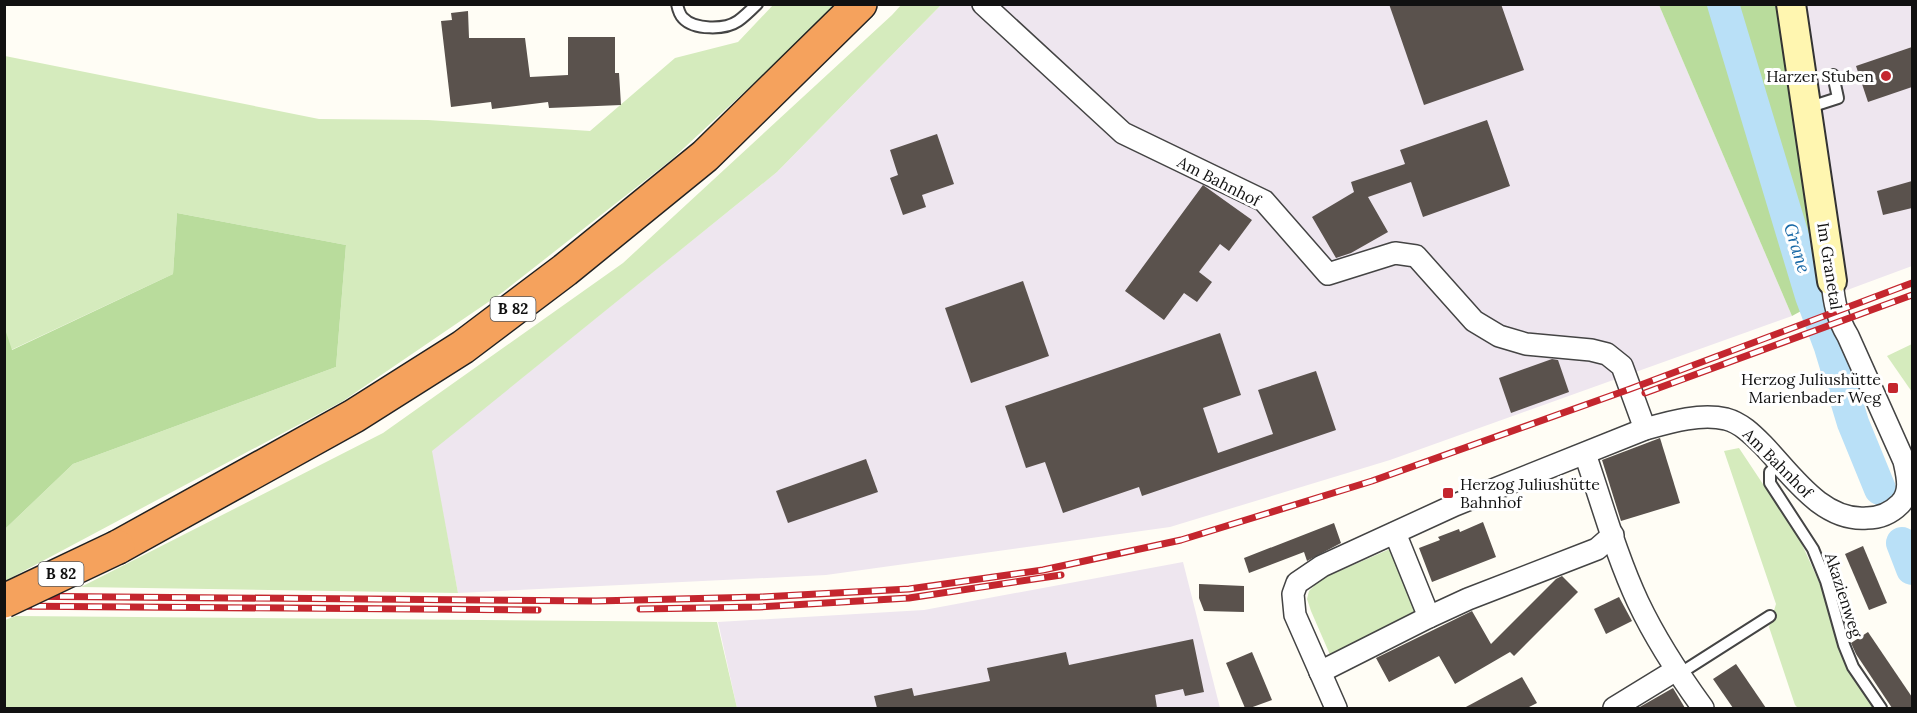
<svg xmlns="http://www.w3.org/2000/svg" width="1917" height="713" font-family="Lora,serif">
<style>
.industrial{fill:#eee6ef}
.green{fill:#d5ebbd}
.forest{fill:#b9dc9c}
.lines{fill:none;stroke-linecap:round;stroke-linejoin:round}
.river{stroke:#b9e0f7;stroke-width:32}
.building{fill:#5a524d}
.lane-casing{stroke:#444;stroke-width:14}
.street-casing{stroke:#444;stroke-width:24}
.secondary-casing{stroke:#333;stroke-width:32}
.highway-casing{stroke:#222;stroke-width:36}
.lane{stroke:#fff;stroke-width:10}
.street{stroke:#fff;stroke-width:21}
.secondary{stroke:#fff6b0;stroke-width:28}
.highway{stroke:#f5a25d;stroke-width:33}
.rail-casing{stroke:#c4262e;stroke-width:7}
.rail{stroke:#fff;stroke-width:4.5;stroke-dasharray:14;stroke-linecap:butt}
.highway-bridge-casing{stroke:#222;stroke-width:36;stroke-linecap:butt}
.highway-bridge{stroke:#f5a25d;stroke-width:33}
.poi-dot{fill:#c4262e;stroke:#fff;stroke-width:2}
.labels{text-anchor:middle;stroke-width:6;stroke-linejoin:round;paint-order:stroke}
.shield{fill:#fff;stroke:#585858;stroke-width:1.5}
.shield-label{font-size:15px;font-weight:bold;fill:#111}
.poi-label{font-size:16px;fill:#111;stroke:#fff;text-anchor:end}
.street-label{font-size:16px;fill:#111;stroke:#fff}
.water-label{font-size:18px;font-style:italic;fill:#1768a6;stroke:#fff}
</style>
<rect width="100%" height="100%" fill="#fffdf5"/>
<g class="industrial">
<polygon points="941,5 1659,5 1792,316 1390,460 1170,527 826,575 458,593 431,451 777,172"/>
<polygon points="1781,5 1912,5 1912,266 1823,299"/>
<polygon points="1183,562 1220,708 737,708 718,622 924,610"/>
</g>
<g class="green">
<polygon points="902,4 941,5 777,172 432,451 458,593 81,587 383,433 623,263 892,15"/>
<polygon points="773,5 838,5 671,160 503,292 343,401 5,581 5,529 73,464 336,367 346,245 177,213 173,274 11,350 4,329 5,56 319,119 428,120 590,131 675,58 738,42"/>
<polygon points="1912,344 1912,392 1887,356"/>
<polygon points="1739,448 1800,540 1829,604 1843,660 1876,708 1798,708 1795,705 1769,627 1776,604 1724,451"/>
<polygon points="1390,549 1418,614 1331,657 1311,611 1307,599 1309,591 1321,579"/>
<polygon points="16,616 717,622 737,708 5,708 5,620"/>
</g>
<g class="forest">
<polygon points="1659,5 1781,5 1823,299 1792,316"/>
<polygon points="177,213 346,245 336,367 73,464 5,529 5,329 12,350 173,274"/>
</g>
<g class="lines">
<g class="river">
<polyline points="1723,4 1811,296 1830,347 1853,423 1880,489"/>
<polyline points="1902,543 1912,569"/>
</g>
</g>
<g class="building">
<polygon points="1389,4 1501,4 1524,70 1424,105"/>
<polygon points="468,11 469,38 525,38 530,77 568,75 568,37 615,37 615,73 619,73 621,105 549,108 548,102 492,109 491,102 451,107 441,21 452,20 451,13"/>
<polygon points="1912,47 1912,87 1868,102 1856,66"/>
<polygon points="1487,120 1510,186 1423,217 1411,182 1368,197 1388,232 1351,253 1336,258 1312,217 1354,192 1351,182 1405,164 1400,150"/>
<polygon points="937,134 954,184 922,195 926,207 903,215 890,178 898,175 890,150"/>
<polygon points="1912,181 1912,208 1883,215 1877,191"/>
<polygon points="1203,185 1252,220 1229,251 1220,244 1199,272 1212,282 1197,302 1184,293 1164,320 1125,291"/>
<polygon points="1023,281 1049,356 971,383 945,308"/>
<polygon points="1220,333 1241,395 1203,408 1218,453 1273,434 1258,390 1316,371 1336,430 1142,496 1139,487 1063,513 1045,462 1026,468 1005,406"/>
<polygon points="1552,359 1558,360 1569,392 1511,413 1499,378"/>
<polygon points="1660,438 1680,503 1621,521 1602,460"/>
<polygon points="866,459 878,492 788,523 776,491"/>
<polygon points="1483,522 1496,557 1432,582 1419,548 1440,540 1438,537 1459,529 1460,532"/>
<polygon points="1334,523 1341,543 1307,561 1304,552 1249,573 1244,558"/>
<polygon points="1863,546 1887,603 1869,610 1845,554"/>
<polygon points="1562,576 1578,592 1514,656 1510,652 1455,684 1439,656 1389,682 1376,658 1472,611 1491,644 1556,579"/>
<polygon points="1199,584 1244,586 1244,612 1204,611 1199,598"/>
<polygon points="1619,597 1632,621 1606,634 1594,609"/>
<polygon points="1868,632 1912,697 1912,708 1892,708 1856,654 1851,643"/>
<polygon points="1193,639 1204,692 1185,696 1183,689 1155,695 1157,708 877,708 874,696 912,688 914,696 990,681 987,668 1066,652 1069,665"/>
<polygon points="1252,652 1272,700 1250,708 1245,708 1226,663"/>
<polygon points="1736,664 1766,708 1733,708 1713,679"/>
<polygon points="1522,677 1537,703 1527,708 1464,708"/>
<polygon points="1673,688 1685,708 1638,708"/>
</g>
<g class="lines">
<g class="lane-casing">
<g id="lane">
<path d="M677,4C678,9 679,14 683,18C694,30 725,30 738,21C745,16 751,10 757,4"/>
<polyline points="1807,108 1838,98 1833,75"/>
<polyline points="1780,463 1770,472 1770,483 1813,549 1826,581 1844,645 1853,667 1881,708"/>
<polyline points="1679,674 1770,616"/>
</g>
</g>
<g class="street-casing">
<g id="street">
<polyline points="983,4 1123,133 1264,201 1328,274 1395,253 1416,256 1474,321 1499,336 1526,344 1591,350 1607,354 1622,366 1645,429"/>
<path d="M1585,454C1602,503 1616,555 1638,602C1656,640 1679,675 1703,708"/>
<polyline points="1395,533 1429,617"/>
<polyline points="1320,672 1429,617 1468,599 1597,549 1613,535"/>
<path d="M1336,708L1295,615L1293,594L1297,583L1322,566L1455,505L1645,429C1670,422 1700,413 1726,419C1741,423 1752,434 1763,445C1791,474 1822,522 1867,518C1880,518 1891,513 1900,504C1912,492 1907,475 1904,461L1848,336C1837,318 1834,302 1832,281"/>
<polyline points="1614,708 1676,670"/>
</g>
</g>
<g class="secondary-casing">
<polyline id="secondary" points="1791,4 1832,281"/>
</g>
<g class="highway-casing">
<polyline id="highway" points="118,547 354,416 463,347 565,270 705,156 860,4"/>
</g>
<use href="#lane" class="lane"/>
<use href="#street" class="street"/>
<use href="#secondary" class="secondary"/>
<use href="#highway" class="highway"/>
<g class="rail-casing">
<g id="rail">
<polyline points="1645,393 1912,295"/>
<polyline points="4,596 596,601 760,597 909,589 1043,570 1181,540 1372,481 1630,389 1912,283"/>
<polyline points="4,606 538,610"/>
<polyline points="640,609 759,607 909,598 1061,575"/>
</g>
</g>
<use href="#rail" class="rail"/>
<g class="highway-bridge-casing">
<polyline id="highway-bridge" points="4,601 118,547"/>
</g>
<use href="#highway-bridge" class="highway-bridge"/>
</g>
<g class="poi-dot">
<circle cx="1886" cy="76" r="6"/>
<rect x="1887" y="382" width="12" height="12" rx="3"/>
<rect x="1442" y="487" width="12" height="12" rx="3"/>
</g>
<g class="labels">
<g class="shield">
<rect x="490.5" y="297" width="45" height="24" rx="4.5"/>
<rect x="38.5" y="562" width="45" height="24" rx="4.5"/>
</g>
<g class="shield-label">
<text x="513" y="314">B 82</text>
<text x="61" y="579">B 82</text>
</g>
<g class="poi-label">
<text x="1874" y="82">Harzer Stuben</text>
<text x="1881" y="385">Herzog Juliushütte<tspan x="1881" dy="18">Marienbader Weg</tspan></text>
<text x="1460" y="490" text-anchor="start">Herzog Juliushütte<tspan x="1460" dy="18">Bahnhof</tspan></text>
</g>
<g class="street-label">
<text transform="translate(1219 181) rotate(27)" y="6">Am Bahnhof</text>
<text transform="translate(1830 266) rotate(81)" y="6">Im Granetal</text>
<text transform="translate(1778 463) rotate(45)" y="6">Am Bahnhof</text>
<text transform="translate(1844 595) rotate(72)" y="6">Akazienweg</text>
</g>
<g class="water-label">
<text transform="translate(1797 248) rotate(73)" y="6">Grane</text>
</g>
</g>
<rect width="1917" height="713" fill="none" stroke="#111111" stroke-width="12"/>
</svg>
